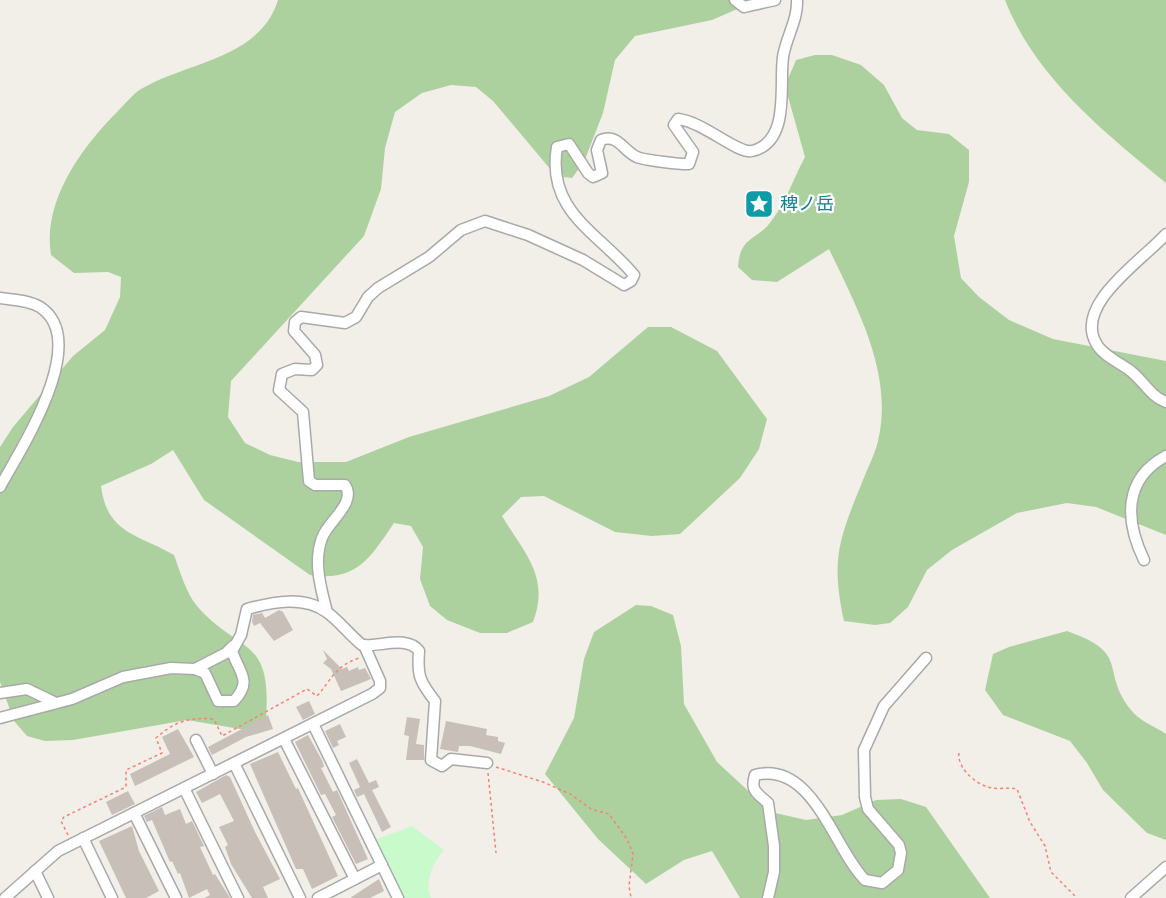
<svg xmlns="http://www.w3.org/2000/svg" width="1166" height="898" font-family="'Asap Condensed','Noto Sans JP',sans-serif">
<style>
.forest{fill:#add19e}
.park{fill:#c8facc}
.building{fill:#c7bfb8}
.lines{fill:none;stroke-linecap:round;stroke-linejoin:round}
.street-casing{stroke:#a9a9a9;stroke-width:13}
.path{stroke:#fa8072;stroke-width:1.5;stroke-dasharray:3 3;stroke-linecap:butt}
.street{stroke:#fff;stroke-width:10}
.labels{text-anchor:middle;stroke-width:4.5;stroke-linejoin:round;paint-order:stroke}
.culture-label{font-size:18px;fill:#0d838f;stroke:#fff;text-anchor:start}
</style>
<rect width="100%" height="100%" fill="#f2efe9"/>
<g class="forest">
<path d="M278,0H758L712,20L635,36L615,60L603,113L584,162L572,178L556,176L493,101L476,87L451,85L422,93L395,112L385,148L381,189L364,236L231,381L228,417L245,443L270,455L298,462H346L409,437L549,396L589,377L648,327H671L717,351L767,419L759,449L740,478L680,534L652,536L615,532L544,496L521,497L502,516C525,554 550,577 533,622L507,633H480L447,620L430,606L420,579L423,547L411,526L394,523C370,558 357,582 310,575L204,500L173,450L151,464L101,486C107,534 138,534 174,555C180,571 186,593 197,606C240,655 272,635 266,719L246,730L187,720L73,740L45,741L27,736L14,721L0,682V447L13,427L73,356L105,330L120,297L121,277L108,272L74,273L51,255C42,201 82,147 118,111C125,104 133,94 141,89C186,62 260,59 278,0Z"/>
<path d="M1005,0H1166V183C1104,132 1035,77 1005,0Z"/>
<path d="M815,55H832L861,65L884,85L902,118L917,130L949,134L969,150V182L954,236L961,278L979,297L1009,320L1053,339L1166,361V535L1096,507L1067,503L1017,513L952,550L927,570L908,607L890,623L875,625L844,621C830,558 840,537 863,480C868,467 875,454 878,441C894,374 857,308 829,249L777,282L752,280L738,267C740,235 758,241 772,220C786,202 794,177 805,157L785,86L796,60Z"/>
<polygon points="636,605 651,606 673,615 681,646 684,704 717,762 771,812 806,820 842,815 876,800 901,799 926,807 990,898 740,898 712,851 684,860 646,884 598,839 545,774 574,718 584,659 594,632"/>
<path d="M1067,631C1132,654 1099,669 1131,710C1138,720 1156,727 1166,734V840L1147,833L1103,790L1087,763L1070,741L1003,715L985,690L993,654L1009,647Z"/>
</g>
<path class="park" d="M412,826L444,850C433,862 424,882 431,898H404L375,840Z"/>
<g class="building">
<polygon points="279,610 283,612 293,630 274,641 260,623 254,626 252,622 253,615 262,613 265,618"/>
<polygon points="323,650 342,669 347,667 349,671 358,667 359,670 365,668 371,679 341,691 331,669 323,663 327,659"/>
<polygon points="309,701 315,714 303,720 296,707"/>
<polygon points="268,715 273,729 246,737 212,755 208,747"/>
<polygon points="407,717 420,719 416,744 424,745 424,760 406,760 409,736 404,735"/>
<polygon points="446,721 487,729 486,735 498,737 498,741 505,743 501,754 470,746 459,746 458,752 440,749"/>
<polygon points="340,724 346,737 337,741 339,745 333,748 325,731"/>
<polygon points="178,729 194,757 135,786 130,774 170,754 162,737"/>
<polygon points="308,735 323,762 324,767 321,768 333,792 337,790 368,859 356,864 332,817 336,815 325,794 321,795 295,742"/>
<polygon points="278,752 296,789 298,788 302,797 338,876 312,889 303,869 296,869 250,764"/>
<polygon points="357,759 369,783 376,780 379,787 372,790 391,827 382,832 364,794 357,797 354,790 360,787 349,763"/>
<polygon points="226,775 230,777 255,832 280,879 263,887 268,898 252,898 231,864 225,847 228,845 219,827 234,821 220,794 202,803 196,792"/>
<polygon points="128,791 135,804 112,815 106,802"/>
<polygon points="162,807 165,815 180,809 186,824 192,821 204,846 200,847 213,875 215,874 230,898 204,898 210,895 207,889 189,898 180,873 178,874 172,861 170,862 152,820 147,822 144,816"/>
<polygon points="132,826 139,851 159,891 146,898 126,898 99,841"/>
<polygon points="379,879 384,891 370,898 350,898"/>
</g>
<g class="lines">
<g class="street-casing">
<g id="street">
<polyline points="735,0 744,7 775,0"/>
<path d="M1166,234C1143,260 1074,304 1096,343C1101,354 1118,362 1128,369C1143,379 1149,396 1166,402"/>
<path d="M0,298C13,300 29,300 40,307C92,341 20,450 0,487"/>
<path d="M1144,560C1125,521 1123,479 1166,456"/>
<path d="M327,612C321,589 313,562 322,538C328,521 357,503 345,485H315L309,481L303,412L279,390L282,374L295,369L312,370L317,365L315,355L294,331L295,322L301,317L345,323L356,317L368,297L378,288L429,257L461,230L485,221L528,235L583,260L624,285L631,281L634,275C599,233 546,212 557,147L569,144L588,173L593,177L602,173L597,150L601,140C618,133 624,152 637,157C643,160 685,165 689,164L693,152L674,125L678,119C704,122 737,154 752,151C791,142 779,84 783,57C786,37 798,20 797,0"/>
<polyline points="195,669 226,653 233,646"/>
<polyline points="0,693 27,689 54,702"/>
<path d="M0,718L72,699L123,677L171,668L195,669L205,673L218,701H234C253,680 239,673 232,651L241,635L247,609C273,602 304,595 328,613C340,622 350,635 362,645C380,647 407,635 419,651C417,676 420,682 435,701L431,760L442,766L451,759L487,763"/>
<polyline points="313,724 398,898"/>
<polyline points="284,739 355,879"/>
<polyline points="196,740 213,774"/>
<polyline points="234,763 300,898"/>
<polyline points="184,788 238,898"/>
<polyline points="134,813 176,898"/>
<polyline points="83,838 112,898"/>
<polyline points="35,871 48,898"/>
<polyline points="5,898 58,851 372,694 380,688 380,681 364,645"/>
<polyline points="318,898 382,865"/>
<path d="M768,898L774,872V846L768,803C757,793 750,791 755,775C813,760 834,849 865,880L882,883L898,870L901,853L899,845L868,809L865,797L864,750L884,706L926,658"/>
<polyline points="1131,898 1166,867"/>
</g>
</g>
<g class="path">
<path d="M959,753C957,767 974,783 988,787C997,790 1008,787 1017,789L1030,822L1045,846L1051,872L1077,898"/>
<polyline points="496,767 543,782 570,794 591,809 609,814 627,839 633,854 629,886 631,898"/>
<polyline points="488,773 496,853"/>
<path d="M68,835L61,821L64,817L126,787V770L162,753L156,738C175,721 190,717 214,719L222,736L307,689L317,696C333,678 334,667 359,658"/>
</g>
<use href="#street" class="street"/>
</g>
<defs>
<g id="sight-square" transform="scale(1.5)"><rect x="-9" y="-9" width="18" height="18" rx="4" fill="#0f9aa8" stroke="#fff"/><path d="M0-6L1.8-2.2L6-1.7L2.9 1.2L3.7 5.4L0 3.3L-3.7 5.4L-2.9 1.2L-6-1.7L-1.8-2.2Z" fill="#fff"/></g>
</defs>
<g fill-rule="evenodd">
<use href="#sight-square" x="759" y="204"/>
</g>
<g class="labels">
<g class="culture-label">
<text x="780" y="210">稗ノ岳</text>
</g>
</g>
</svg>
